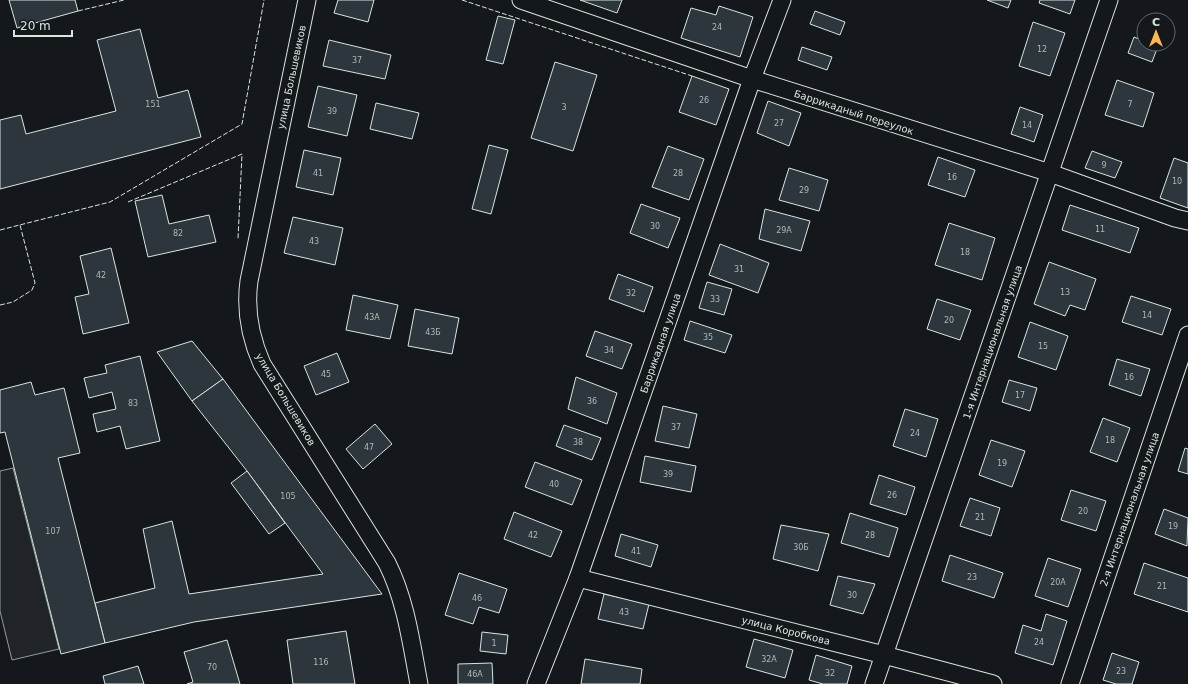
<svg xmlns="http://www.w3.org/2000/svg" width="1188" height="684" font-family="'DejaVu Sans',sans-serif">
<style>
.green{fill:#202428;stroke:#939e99}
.building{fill:#2c363c;stroke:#d8e6dc}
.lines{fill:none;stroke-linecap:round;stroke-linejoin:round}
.street-casing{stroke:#d8e6dc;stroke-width:19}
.street{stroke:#14181c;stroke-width:17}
.fence{stroke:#d8e6dc;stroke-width:1;stroke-dasharray:5 2;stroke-linecap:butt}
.labels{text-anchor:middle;stroke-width:3;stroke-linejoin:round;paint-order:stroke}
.number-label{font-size:8px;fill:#adbab4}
.street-label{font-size:10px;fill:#d8e6dc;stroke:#14181c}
</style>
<rect width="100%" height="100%" fill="#14181c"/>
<polygon class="green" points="13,468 59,649 12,660 0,611 0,471"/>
<g class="building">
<polygon points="9,0 75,0 78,11 17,28"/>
<polygon points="338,0 374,0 368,22 334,13"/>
<polygon points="580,0 622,0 617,13"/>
<polygon points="987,0 1011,0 1008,8"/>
<polygon points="1040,0 1075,0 1070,14 1039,3"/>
<polygon points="719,6 753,17 740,57 681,38 691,8 716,15"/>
<polygon points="815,11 845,22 840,35 810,24"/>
<polygon points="498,16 515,20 503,64 486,60"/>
<polygon points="1033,22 1065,33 1050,76 1019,66"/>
<polygon points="140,29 158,98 188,90 201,137 0,189 0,120 21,115 26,134 116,111 97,40"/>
<polygon points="1134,37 1144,41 1144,44 1153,44 1158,46 1152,62 1128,53"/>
<polygon points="329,40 391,55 385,79 323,66"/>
<polygon points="802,47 832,57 827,70 798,60"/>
<polygon points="555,62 597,75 573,151 531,138"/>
<polygon points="692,76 729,89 716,125 679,112"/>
<polygon points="1117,80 1154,93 1143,127 1105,115"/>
<polygon points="318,86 357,95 347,136 308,127"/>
<polygon points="768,101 801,113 789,146 757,133"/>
<polygon points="376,103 419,113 412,139 370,129"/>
<polygon points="1020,107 1043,115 1034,142 1011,134"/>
<polygon points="489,145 508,150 491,214 472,209"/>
<polygon points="668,146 704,159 689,200 652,187"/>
<polygon points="304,150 341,158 333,195 296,187"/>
<polygon points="1092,151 1122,162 1115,178 1085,168"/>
<polygon points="938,157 975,170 965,197 928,185"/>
<polygon points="1174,158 1188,163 1188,208 1160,198"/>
<polygon points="789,168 828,180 819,211 779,200"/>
<polygon points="162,195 169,224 209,215 216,242 148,257 135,201"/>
<polygon points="641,204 680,218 668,248 630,233"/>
<polygon points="1070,205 1139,228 1130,253 1062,230"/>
<polygon points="765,209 810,221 801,251 759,239"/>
<polygon points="293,217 343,228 335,265 284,253"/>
<polygon points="949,223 995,238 982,280 935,265"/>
<polygon points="720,244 769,263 758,293 709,275"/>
<polygon points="111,248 129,323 83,334 75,297 89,294 80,256"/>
<polygon points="1049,262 1096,279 1085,310 1070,305 1065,316 1034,304"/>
<polygon points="618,274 653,287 644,312 609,299"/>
<polygon points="707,282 732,289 724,315 699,308"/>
<polygon points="353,295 398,305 390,339 346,330"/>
<polygon points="1131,296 1171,309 1162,335 1122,322"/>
<polygon points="937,299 971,310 960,340 927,329"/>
<polygon points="415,309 459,318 452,354 408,346"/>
<polygon points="690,321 732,335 725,353 684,340"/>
<polygon points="1030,322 1068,336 1056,370 1018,357"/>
<polygon points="595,331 632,344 622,369 586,356"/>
<polygon points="192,341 223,379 192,401 157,352"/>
<polygon points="337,353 349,382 316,395 304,366"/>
<polygon points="140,356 160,441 126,449 120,426 97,432 93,414 116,409 112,392 89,398 84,378 107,373 105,365"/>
<polygon points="1117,359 1150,369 1141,396 1109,385"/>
<polygon points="576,377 617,393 607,424 568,409"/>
<polygon points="223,379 382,594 194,622 105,643 95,603 155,588 143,529 172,521 189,594 323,574 247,471 192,401"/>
<polygon points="1009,380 1037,388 1030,411 1002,402"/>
<polygon points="31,382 35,395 64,388 80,453 58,458 105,643 61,654 5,432 0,433 0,390"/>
<polygon points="663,406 697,414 689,448 655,441"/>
<polygon points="905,409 938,419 926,457 893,446"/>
<polygon points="1103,418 1130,428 1117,462 1090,452"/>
<polygon points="375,424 392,444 363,469 346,449"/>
<polygon points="564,425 601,438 592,460 556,446"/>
<polygon points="991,440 1025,451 1012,487 979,475"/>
<polygon points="1185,448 1188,449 1188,474 1178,471"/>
<polygon points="645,456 696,466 691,492 640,482"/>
<polygon points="535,462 582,480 572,505 525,487"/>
<polygon points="247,471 285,523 269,534 231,483"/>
<polygon points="879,475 915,487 906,515 870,504"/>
<polygon points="1071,490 1106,501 1096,531 1061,520"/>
<polygon points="970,498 1000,508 991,536 960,526"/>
<polygon points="1164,509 1188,518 1187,546 1155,534"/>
<polygon points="514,512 562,531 551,557 504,539"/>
<polygon points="850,513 898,528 889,557 841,543"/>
<polygon points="781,525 829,534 818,571 773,559"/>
<polygon points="621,534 658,545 651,567 615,556"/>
<polygon points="950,555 1003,573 994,598 942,581"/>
<polygon points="1048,558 1081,569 1068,607 1035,596"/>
<polygon points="1144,563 1188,578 1188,612 1134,594"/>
<polygon points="459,573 507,589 499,613 479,607 473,624 445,615"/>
<polygon points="838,576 875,584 863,614 830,605"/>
<polygon points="604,594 649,604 643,629 598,619"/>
<polygon points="1046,614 1067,621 1053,665 1015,653 1023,625 1041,631"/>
<polygon points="346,631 355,684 293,684 287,640"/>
<polygon points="482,632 508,635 506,654 480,651"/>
<polygon points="754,639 793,650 785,678 746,667"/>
<polygon points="227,640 240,684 187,684 193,682 184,652"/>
<polygon points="1112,653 1139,662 1132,684 1116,684 1103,680"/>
<polygon points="816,655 852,666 847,684 823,684 809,680"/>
<polygon points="585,659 642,669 640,684 581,684"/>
<polygon points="492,663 493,684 458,684 458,664"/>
<polygon points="138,666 144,684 105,684 103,676"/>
</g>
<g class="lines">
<g class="street-casing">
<g id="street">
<path d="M307,0L249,281C245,310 250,337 262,364L387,563C406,601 411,642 419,684"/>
<polyline points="521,0 752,79 1050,173 1175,218 1188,221"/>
<polyline points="578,578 884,655 993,684"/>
<polyline points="536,684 578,578 752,79 782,0"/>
<polyline points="874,684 1109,0"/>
<polyline points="1070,684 1188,335"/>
</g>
</g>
<use href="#street" class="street"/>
<g class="fence">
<polyline points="462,0 692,76"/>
<polyline points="78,11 124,0"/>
<polyline points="128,202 242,154 238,239"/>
<polyline points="0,230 110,202 242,124 264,0"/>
<polyline points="0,305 13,302 32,290 35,283 20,225"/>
</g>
</g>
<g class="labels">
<g class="number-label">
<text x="717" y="30">24</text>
<text x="1042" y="52">12</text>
<text x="357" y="63">37</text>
<text x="704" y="103">26</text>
<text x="153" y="107">151</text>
<text x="1130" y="107">7</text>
<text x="564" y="110">3</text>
<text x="332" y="114">39</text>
<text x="779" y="126">27</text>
<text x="1027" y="128">14</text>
<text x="1104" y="168">9</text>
<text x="318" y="176">41</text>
<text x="678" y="176">28</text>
<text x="952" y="180">16</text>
<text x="1177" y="184">10</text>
<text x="804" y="193">29</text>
<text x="655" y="229">30</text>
<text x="1100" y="232">11</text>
<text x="784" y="233">29А</text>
<text x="178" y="236">82</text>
<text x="314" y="244">43</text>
<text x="965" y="255">18</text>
<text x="739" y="272">31</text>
<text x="101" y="278">42</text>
<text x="1065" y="295">13</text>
<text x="631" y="296">32</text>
<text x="715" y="302">33</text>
<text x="1147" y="318">14</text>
<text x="372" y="320">43А</text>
<text x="949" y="323">20</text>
<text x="433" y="335">43Б</text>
<text x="708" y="340">35</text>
<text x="1043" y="349">15</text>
<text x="609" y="353">34</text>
<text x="326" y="377">45</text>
<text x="1129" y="380">16</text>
<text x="1020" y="398">17</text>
<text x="592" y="404">36</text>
<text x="133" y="406">83</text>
<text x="676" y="430">37</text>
<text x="915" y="436">24</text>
<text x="1110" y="443">18</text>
<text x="578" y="445">38</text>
<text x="369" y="450">47</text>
<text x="1002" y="466">19</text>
<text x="668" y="477">39</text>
<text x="554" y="487">40</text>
<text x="892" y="498">26</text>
<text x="288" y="499">105</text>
<text x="1083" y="514">20</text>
<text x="980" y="520">21</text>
<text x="1173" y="529">19</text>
<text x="53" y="534">107</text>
<text x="533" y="538">42</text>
<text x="870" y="538">28</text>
<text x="801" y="550">30Б</text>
<text x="636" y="554">41</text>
<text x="972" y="580">23</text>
<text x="1058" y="585">20А</text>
<text x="1162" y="589">21</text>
<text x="852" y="598">30</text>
<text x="477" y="601">46</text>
<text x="624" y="615">43</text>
<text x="1039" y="645">24</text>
<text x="494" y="646">1</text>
<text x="769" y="662">32А</text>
<text x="321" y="665">116</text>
<text x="212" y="670">70</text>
<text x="1121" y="674">23</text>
<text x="830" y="676">32</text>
<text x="475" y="677">46А</text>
</g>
<g class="street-label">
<text transform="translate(291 77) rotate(-78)" y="4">улица Большевиков</text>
<text transform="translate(854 112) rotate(18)" y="4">Баррикадный переулок</text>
<text transform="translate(992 342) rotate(-71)" y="4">1-я Интернациональная улица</text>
<text transform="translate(660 343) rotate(-71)" y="4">Баррикадная улица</text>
<text transform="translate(286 399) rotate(59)" y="4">улица Большевиков</text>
<text transform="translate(1129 509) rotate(-71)" y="4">2-я Интернациональная улица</text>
<text transform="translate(786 630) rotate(14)" y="4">улица Коробкова</text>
</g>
</g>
<g transform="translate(1156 32)"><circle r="19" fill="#14181c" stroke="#626a69"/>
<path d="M0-3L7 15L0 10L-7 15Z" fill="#ffb74d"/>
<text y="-6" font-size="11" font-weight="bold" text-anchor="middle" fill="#d8e6dc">С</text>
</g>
<path d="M14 30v6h58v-6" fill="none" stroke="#d8e6dc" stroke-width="2"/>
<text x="20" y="30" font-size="12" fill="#d8e6dc" stroke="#14181c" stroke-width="3" paint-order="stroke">20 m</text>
</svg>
